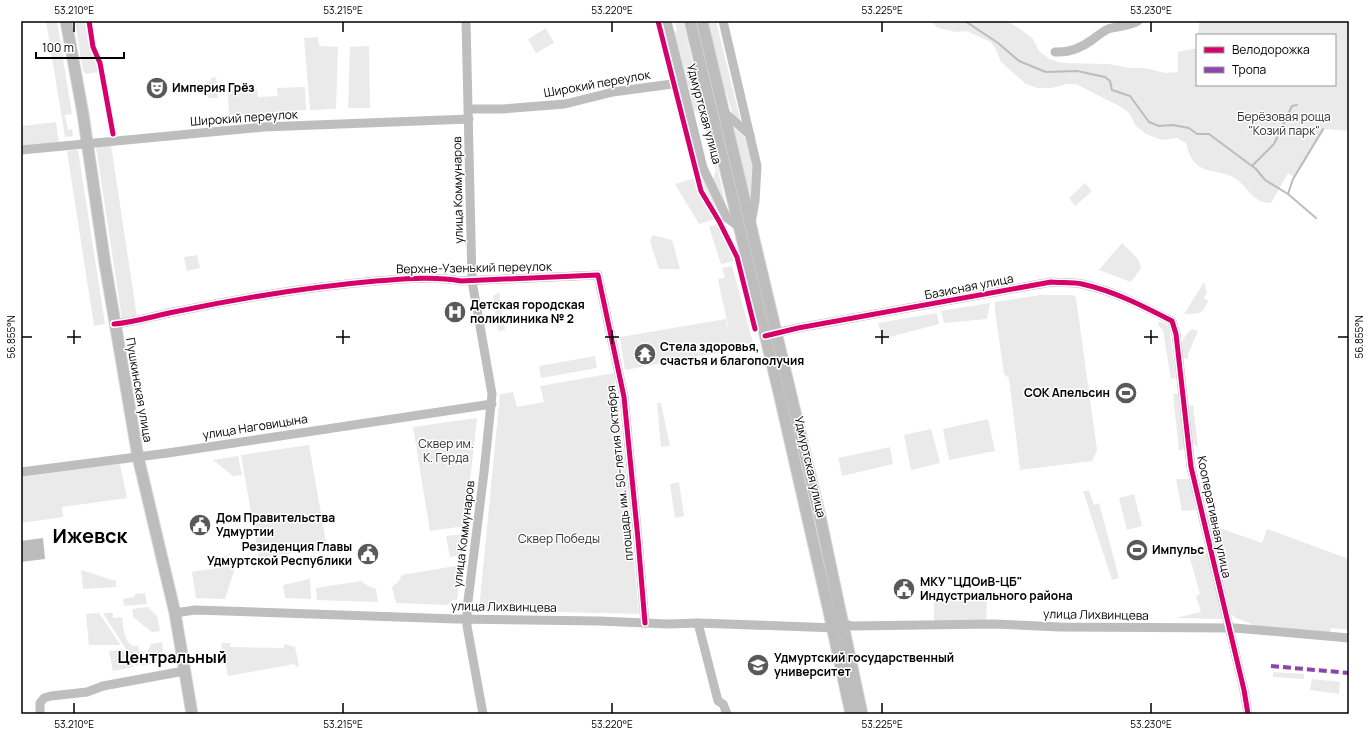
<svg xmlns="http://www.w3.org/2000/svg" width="1370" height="735" font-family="Manrope,sans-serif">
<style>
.green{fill:#eaeaea}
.water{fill:#bcbcbc}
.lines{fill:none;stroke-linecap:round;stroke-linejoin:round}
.stream{stroke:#bcbcbc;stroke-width:2}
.major-casing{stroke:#dbdbdb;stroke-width:13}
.minor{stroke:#bebebe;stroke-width:9}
.major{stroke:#bdbdbd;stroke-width:11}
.quiet{stroke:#8e44ad;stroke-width:4;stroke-dasharray:8 4;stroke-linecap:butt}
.cycleway-casing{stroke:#fff;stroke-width:8}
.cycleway{stroke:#d6006c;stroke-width:5}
.ticks{fill:none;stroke:#000;stroke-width:1.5}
.labels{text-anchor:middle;stroke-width:3;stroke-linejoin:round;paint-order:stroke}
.street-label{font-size:12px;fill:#000;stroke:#fff}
.poi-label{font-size:12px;font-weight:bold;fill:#000;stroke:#fff;text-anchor:start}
.park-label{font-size:12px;fill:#303030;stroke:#fff}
.district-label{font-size:16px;font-weight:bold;fill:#000;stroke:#fff}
.town-label{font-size:20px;font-weight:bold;fill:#000;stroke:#fff}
.neatline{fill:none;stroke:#000;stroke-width:1.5}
.ticks-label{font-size:10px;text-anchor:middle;fill:#000}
</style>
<rect width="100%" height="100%" fill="#fff"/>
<g class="green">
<polygon points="46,21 57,21 72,114 65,115 68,130 72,129 73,136 65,137"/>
<polygon points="75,21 88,21 92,48 97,59 99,72 86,74 83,71"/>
<polygon points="675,21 683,21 728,214 712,182 716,171 701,110 692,112 673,32 677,31"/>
<polygon points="706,21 716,21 742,126 733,116 726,92 721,85"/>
<path d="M930,21H1001L1012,24L1023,31L1033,39L1039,51L1049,59L1062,63L1108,64L1130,68H1145L1165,73L1178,72V52L1197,48V45V85H1335V35H1198L1199,21H1349V131L1325,129L1295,178L1288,173L1271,203C1253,204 1247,185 1233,177C1222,171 1205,173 1195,163C1190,158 1188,151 1186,143L1177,138L1162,140L1146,134L1136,126L1129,113L1121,107L1076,84H1067L1051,88H1038L1026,84L1001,62L995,48L991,42L966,31L956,32L938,28Z"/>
<polygon points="546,28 554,43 536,53 528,39"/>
<polygon points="318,37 319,46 338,47 336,109 310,110 304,38"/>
<polygon points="369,46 370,108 348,108 350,47"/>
<polygon points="216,77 218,98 208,98 206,82 211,81 211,78"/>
<polygon points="305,87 306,110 229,115 228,91 257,89 258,97 278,96 277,88"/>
<polygon points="56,122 59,143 21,147 21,126"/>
<polygon points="730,124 747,139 753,169 751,205"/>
<polygon points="688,137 690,137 722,216 718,218 702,190"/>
<polygon points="111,145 137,317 122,319 96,147"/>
<polygon points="78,150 105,324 94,326 67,151"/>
<polygon points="695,178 699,192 715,219 699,224 675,184"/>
<polygon points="1085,183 1092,191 1075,206 1069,198"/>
<polygon points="717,224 733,257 734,261 721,264 709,227"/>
<polygon points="653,235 672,240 680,269 659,269 650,241"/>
<polygon points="1122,243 1138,259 1141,268 1131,282 1099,270"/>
<polygon points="197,255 200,268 187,271 184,257"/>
<polygon points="732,266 754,346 625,370 620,337 726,319 727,326 728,326 718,279 725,278 722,268"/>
<path d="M1204,282L1207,292L1204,298L1208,301C1202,316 1199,313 1184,314Z"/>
<polygon points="499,292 505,330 498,331 493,296"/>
<polygon points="1040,295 1073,295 1076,298 1097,450 1092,461 1020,470 1009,378 1004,374 995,311 995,302"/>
<polygon points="990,303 987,319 944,323 941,311"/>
<polygon points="937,313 939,324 882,339 878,323"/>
<polygon points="1159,321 1169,326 1176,378 1171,379 1163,330 1158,325"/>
<path d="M1192,329L1198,331L1188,354V359L1183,358C1182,342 1180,340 1192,329Z"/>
<polygon points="595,356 597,368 541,378 539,366"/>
<polygon points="614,373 625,460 639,614 479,610 500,394 513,392 517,407 544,402 540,386"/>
<polygon points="1173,394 1178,394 1184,442 1184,448 1180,451 1179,450"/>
<polygon points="657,403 661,403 670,446 661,447"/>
<polygon points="1193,405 1198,447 1193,444 1189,407 1189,406"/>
<polygon points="477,418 465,526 430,531 413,427"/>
<polygon points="988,419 995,451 949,460 943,429"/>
<polygon points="931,429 940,463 911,470 904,435"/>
<polygon points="309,445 327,548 259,558 241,455"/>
<polygon points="890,447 893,464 842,476 838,458"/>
<polygon points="238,456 242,475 233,476 213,460"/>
<polygon points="120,464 127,498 62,507 63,517 21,523 21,475"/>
<polygon points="1176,479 1190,479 1196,510 1182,511"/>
<polygon points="679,482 684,516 675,518 670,484"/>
<polygon points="1083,491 1089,491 1094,505 1099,503 1119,578 1112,580"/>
<polygon points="1134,494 1142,526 1127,530 1119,498"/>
<polygon points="1211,513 1214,526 1262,543 1267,529 1349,559 1349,630 1331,628 1330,632 1257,626 1236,618 1231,614 1206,514"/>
<polygon points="464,534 462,555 450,557 446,536"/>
<polygon points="1203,551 1207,554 1225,619 1175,618 1201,612 1196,596 1200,594 1189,555 1193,552"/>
<polygon points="236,565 225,599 196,598 192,572"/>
<polygon points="461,565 457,600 453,600 448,605 396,603 392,587 398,582 402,575"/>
<polygon points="81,570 116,581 116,587 83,589"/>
<polygon points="310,579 311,599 285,598 283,585"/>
<polygon points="361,581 368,586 376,589 378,602 317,600 316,588"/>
<polygon points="145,593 147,604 124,606 123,599 134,597 135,594"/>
<polygon points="934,600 987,601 986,622 934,621"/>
<polygon points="148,607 157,616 160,631 152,632 133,617 132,609"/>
<polygon points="99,613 120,644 120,645 89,645 86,614"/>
<path d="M103,613H113V618L122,617C124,628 123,640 133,646H138L139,652L145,651L137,667Z"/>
<polygon points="162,642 164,661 140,666 151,644"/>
<polygon points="221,643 230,643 230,647 284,648 284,644 295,647 299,666 296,667 295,664 228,676"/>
<polygon points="122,650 134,667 113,671 109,651"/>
<polygon points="1273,672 1304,674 1304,679 1273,677"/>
<polygon points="1312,679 1340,682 1339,694 1310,690"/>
</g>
<polygon class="water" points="43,538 45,559 21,562 21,541"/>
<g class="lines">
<g class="stream">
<polyline points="965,21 998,43 1019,61 1046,72 1077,71 1105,77 1110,81 1112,90 1130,96 1149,122 1159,126 1173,125 1189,128 1197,134 1209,134 1256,169 1265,180 1288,194 1316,218"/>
<polyline points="1270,114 1284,123"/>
<polyline points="1252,166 1274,144 1292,106 1297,105"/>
<polyline points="1288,194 1293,179 1323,129"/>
</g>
<g class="major-casing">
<g id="major">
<polyline points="66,21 83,114 105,264 138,457 175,613 192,714"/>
<polyline points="690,21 780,397 828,607 851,714"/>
<polyline points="702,21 821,521 862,714"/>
</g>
</g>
<g class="minor">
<polyline points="466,21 472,281 492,394 484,472 467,609 467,626 483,714"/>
<polyline points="667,21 703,168 727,218 739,227"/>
<polyline points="723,21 757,166 755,201 751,223"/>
<path d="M1055,52C1069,53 1081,48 1092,40C1097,36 1102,32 1108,29C1118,26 1129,26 1138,21"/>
<polyline points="469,109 503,109 565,104 613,92 672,84 682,82"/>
<polyline points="724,112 750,135"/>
<polyline points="21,150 264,127 469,119"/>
<path d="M114,324C135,322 154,316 174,312C241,298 308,287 376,281C404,279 434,276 461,281L598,275L624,397L638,539L645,623"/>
<path d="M771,334L798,328L1051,282C1061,283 1072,282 1082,284C1114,291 1143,306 1172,321L1176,334L1191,467L1244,690L1248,714"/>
<polyline points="21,472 168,453 492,404"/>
<polyline points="175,613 195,610 456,619 599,621 668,624 698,623 837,628"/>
<polyline points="838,622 852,626 994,624 1060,627 1235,628 1349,638"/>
<polyline points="698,623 718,701 723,704 727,714"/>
<polyline points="40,714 40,703 44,698 51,696 87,692 103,686 184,671"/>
</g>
<use href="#major" class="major"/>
<polyline class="quiet" points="1271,666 1349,673"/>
<g class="cycleway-casing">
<g id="cycleway">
<polyline points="89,21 93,47 100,63 113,134"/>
<polyline points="658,21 701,191 719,221 737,257 755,329"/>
<path d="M114,324C135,322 154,316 174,312C241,298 308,287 376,281C404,279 434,276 461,281L598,275L624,397L638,539L645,623"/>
<path d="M765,336L798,328L1051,282C1061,283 1072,282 1082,284C1114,291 1143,306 1172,321L1176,334L1191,467L1244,690L1248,714"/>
</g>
</g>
<use href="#cycleway" class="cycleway"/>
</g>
<path class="ticks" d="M74,22V32M343,22V32M612,22V32M882,22V32M1151,22V32M74,330V344M343,330V344M612,330V344M882,330V344M1151,330V344M22,337H32M67,337H81M336,337H350M605,337H619M875,337H889M1144,337H1158M1338,337H1348M74,703V713M343,703V713M612,703V713M882,703V713M1151,703V713"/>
<defs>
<g id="theatre-disc" transform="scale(1.15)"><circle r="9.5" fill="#595959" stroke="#fff"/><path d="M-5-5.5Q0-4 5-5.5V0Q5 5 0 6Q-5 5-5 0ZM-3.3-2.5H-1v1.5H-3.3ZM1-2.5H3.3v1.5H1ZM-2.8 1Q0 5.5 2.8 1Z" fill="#fff"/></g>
<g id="hospital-disc" transform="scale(1.15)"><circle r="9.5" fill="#595959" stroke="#fff"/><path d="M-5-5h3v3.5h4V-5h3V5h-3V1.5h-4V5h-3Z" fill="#fff"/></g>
<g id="temple-disc" transform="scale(1.15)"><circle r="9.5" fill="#595959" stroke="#fff"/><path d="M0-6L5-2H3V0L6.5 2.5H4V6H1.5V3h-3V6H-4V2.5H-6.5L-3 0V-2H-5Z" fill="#fff"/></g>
<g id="stadium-disc" transform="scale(1.15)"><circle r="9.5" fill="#595959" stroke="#fff"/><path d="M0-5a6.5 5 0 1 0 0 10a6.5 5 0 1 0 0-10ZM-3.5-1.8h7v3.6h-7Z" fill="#fff"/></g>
<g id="civic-disc" transform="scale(1.15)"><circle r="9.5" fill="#595959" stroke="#fff"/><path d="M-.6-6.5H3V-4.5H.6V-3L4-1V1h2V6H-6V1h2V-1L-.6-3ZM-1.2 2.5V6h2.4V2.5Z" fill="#fff"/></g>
<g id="university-disc" transform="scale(1.15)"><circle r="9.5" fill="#595959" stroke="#fff"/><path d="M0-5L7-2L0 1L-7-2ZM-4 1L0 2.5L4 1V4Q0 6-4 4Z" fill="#fff"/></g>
</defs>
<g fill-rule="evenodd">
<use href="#theatre-disc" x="157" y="88"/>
<use href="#hospital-disc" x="455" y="312"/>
<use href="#temple-disc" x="645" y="354"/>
<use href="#stadium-disc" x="1126" y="393"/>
<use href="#civic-disc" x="200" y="525"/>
<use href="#stadium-disc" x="1137" y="550"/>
<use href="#civic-disc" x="368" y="554"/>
<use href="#civic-disc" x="904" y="589"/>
<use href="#university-disc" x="758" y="665"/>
</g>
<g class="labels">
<g class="street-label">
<text transform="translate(597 84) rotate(-10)" y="4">Широкий переулок</text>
<text transform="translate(704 114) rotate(75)" y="4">Удмуртская улица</text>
<text transform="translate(244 118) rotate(-4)" y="4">Широкий переулок</text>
<text transform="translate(458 190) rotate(-91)" y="4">улица Коммунаров</text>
<text transform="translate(474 268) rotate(-1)" y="4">Верхне-Узенький переулок</text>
<text transform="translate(969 287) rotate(-11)" y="4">Базисная улица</text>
<text transform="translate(139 390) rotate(80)" y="4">Пушкинская улица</text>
<text transform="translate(255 427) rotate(-9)" y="4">улица Наговицына</text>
<text transform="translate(810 467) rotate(77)" y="4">Удмуртская улица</text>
<text transform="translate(620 473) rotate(-96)" y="4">площадь им. 50-летия Октября</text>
<text transform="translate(1214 517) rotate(78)" y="4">Кооперативная улица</text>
<text transform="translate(464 534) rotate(-83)" y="4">улица Коммунаров</text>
<text transform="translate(504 607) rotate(1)" y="4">улица Лихвинцева</text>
<text transform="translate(1096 615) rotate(1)" y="4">улица Лихвинцева</text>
</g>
<g class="poi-label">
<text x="172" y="92">Империя Грёз</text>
<text x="470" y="309">Детская городская<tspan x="470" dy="14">поликлиника № 2</tspan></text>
<text x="660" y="351">Стела здоровья,<tspan x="660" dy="14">счастья и благополучия</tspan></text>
<text x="1110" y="397" text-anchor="end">СОК Апельсин</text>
<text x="216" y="522">Дом Правительства<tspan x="216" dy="14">Удмуртии</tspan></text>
<text x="352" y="551" text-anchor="end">Резиденция Главы<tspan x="352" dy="14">Удмуртской Республики</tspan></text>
<text x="1152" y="554">Импульс</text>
<text x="920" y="586">МКУ "ЦДОиВ-ЦБ"<tspan x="920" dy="14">Индустриального района</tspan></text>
<text x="774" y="662">Удмуртский государственный<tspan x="774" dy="14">университет</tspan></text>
</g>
<g class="park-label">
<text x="1284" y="121">Берёзовая роща<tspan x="1284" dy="14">"Козий парк"</tspan></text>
<text x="446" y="448">Сквер им.<tspan x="446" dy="14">К. Герда</tspan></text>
<text x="559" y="543">Сквер Победы</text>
</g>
<g class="district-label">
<text x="172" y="663">Центральный</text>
</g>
<g class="town-label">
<text x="90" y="543">Ижевск</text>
</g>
</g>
<rect width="1370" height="735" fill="none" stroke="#ffffff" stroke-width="44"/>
<rect x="1196" y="34" width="140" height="52" fill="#ffffff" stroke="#999999"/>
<rect x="1204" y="47" width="20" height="6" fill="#d6006c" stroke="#999999"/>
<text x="1232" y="54" font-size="12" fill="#000000">Велодорожка</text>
<rect x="1204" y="67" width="20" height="6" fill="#8e44ad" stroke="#999999"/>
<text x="1232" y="74" font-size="12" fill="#000000">Тропа</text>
<path d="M36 52v6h88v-6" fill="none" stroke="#000000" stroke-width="2"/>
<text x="42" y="52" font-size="12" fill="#000000" stroke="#ffffff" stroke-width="3" paint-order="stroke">100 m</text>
<rect x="22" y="22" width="1326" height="691" class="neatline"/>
<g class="ticks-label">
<text x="74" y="14">53.210°E</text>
<text x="343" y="14">53.215°E</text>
<text x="612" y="14">53.220°E</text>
<text x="882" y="14">53.225°E</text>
<text x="1151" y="14">53.230°E</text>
<text transform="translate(11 337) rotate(-90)" y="4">56.855°N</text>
<text transform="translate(1359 337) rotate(-90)" y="4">56.855°N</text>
<text x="74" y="728">53.210°E</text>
<text x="343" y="728">53.215°E</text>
<text x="612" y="728">53.220°E</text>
<text x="882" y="728">53.225°E</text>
<text x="1151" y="728">53.230°E</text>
</g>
</svg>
